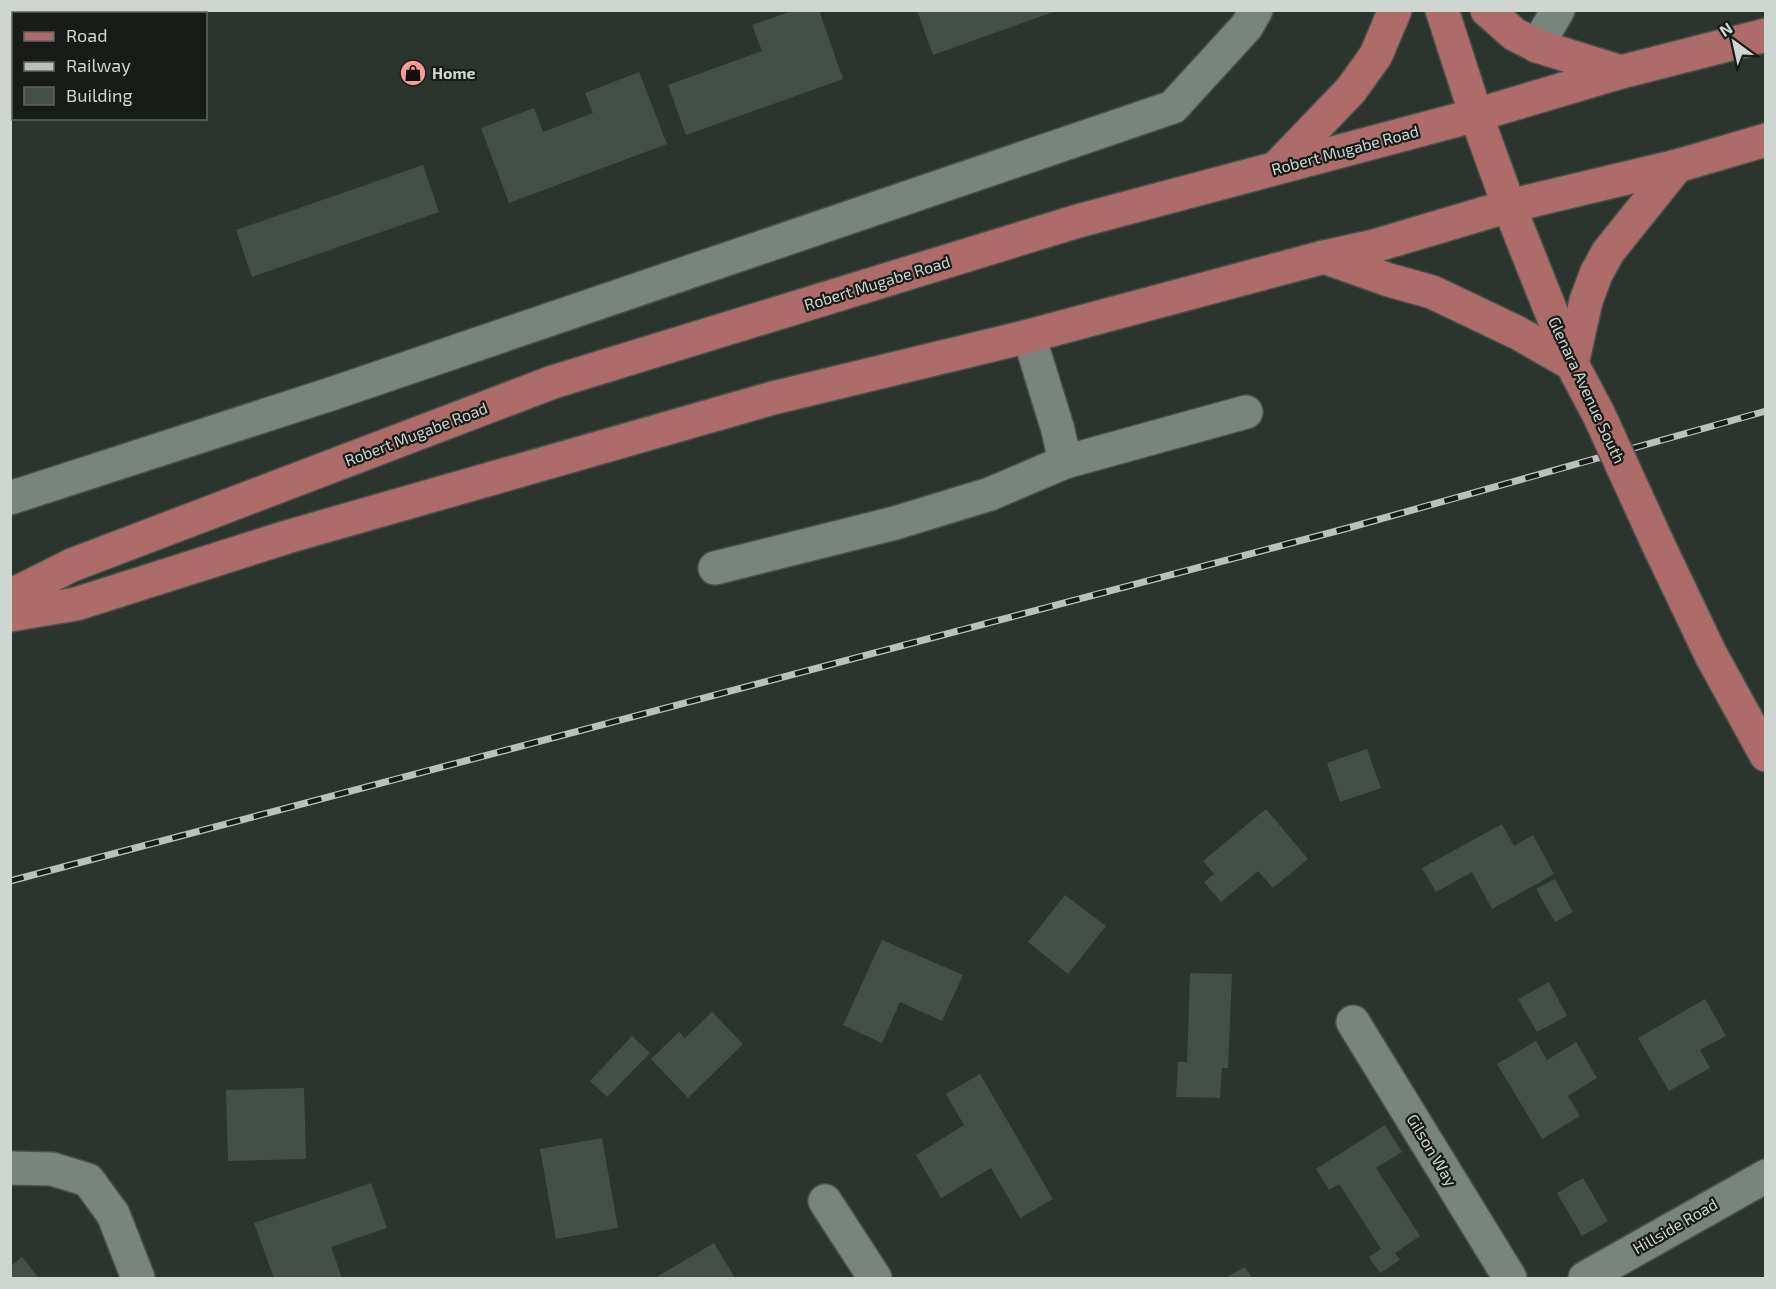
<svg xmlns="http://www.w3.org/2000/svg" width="1776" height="1289" font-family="'Exo 2',sans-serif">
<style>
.building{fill:#434f47}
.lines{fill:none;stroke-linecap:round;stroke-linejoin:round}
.minor-casing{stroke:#48514a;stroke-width:36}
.major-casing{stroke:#48514a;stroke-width:36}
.minor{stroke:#78847c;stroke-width:33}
.major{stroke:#ad6c69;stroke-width:33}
.rail-casing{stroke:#bac0bc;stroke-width:7}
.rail{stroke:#171c18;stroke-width:4.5;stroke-dasharray:14;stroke-linecap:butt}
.major-bridge-casing{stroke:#48514a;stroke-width:36;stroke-linecap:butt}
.major-bridge{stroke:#ad6c69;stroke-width:33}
.labels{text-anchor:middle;stroke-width:4.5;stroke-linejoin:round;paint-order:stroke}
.poi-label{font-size:16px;font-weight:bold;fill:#cfd5d1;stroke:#171c18;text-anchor:start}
.street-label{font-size:16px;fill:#cfd5d1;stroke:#171c18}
</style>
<rect width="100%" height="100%" fill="#2b352e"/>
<g class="building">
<polygon points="794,10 819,10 843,79 686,135 668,85 762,51 752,25"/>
<polygon points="917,10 1055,10 1056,11 933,55"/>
<polygon points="639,72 667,144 509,203 481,128 534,108 543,132 593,113 585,93"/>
<polygon points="423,165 439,212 252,277 236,230"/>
<polygon points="1367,749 1381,788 1340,802 1327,763"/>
<polygon points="1266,809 1308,859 1273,888 1258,871 1221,902 1204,882 1214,874 1203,861"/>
<polygon points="1502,824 1514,846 1533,835 1554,874 1492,909 1472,872 1436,892 1422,868"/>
<polygon points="1555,879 1573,912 1555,922 1536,889"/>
<polygon points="1065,895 1106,926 1068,974 1028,942"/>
<polygon points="882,940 963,975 942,1021 900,1002 882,1043 843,1025"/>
<polygon points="1190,973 1232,974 1228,1068 1222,1068 1220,1098 1176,1097 1178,1062 1187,1062"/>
<polygon points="1549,982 1567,1016 1537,1032 1518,999"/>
<polygon points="1705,999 1726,1036 1700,1050 1710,1068 1669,1091 1638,1038"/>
<polygon points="712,1012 743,1044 688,1098 651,1059 679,1032 685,1038"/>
<polygon points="632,1036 650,1053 607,1097 590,1081"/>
<polygon points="1536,1041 1547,1060 1576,1042 1597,1078 1568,1096 1580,1116 1542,1139 1497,1064"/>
<polygon points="980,1074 1053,1199 1020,1218 991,1168 941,1198 916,1155 964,1125 946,1094"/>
<polygon points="304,1088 306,1159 228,1161 226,1090"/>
<polygon points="1385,1125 1402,1152 1376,1168 1420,1236 1395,1253 1400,1260 1380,1273 1369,1257 1381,1249 1339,1184 1329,1190 1316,1169"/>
<polygon points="602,1138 618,1228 556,1239 540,1149"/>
<polygon points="1583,1178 1608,1221 1582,1236 1557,1193"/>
<polygon points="371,1183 387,1228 331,1247 342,1278 274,1278 254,1223"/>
<polygon points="714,1243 735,1278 655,1278"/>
<polygon points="22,1257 39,1278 10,1278 10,1267"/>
<polygon points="1245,1267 1252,1278 1225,1278"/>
</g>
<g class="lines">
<g class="minor-casing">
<g id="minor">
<polyline points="1537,46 1558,10"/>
<polyline points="1029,336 1058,430 1065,462 1246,412"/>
<polyline points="10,498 334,393 1173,107 1247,26 1256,10"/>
<polyline points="715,568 895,523 990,494 1065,462"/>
<polyline points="1353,1022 1510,1278"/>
<polyline points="10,1168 52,1169 88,1180 113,1214 138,1278"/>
<polyline points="825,1201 875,1278"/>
<polyline points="1585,1278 1766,1176"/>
</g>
</g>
<g class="major-casing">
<g id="major">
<polyline points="1442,10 1476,115 1509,206 1572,364 1599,415"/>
<polyline points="1487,10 1514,34 1537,46 1621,72"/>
<polyline points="1277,167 1351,90 1376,55 1395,10"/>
<polyline points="1324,257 1389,280 1432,292 1518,333 1572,364"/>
<polyline points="1572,364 1586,301 1596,274 1608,252 1677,166"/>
<polyline points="1658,544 1711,655 1766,755"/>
<polyline points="10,596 72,565 553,382 1078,221 1476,115 1621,72 1766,35"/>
<polyline points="10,615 76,604 287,537 773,398 1029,336 1324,257 1374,246 1509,206 1677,166 1766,140"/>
</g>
</g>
<use href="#minor" class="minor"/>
<use href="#major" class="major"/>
<g class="rail-casing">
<polyline id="rail" points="10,881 1348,528 1766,411"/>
</g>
<use href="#rail" class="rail"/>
<g class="major-bridge-casing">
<polyline id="major-bridge" points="1599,415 1658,544"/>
</g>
<use href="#major-bridge" class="major-bridge"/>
</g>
<defs>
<g id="shop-disc" transform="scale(1.35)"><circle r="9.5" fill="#f59b98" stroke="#171c18"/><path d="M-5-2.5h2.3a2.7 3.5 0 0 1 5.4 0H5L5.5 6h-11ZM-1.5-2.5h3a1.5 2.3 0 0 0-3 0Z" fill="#111"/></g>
</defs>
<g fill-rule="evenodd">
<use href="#shop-disc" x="413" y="73"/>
</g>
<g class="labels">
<g class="poi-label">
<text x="432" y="79">Home</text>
</g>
<g class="street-label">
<text transform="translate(1345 150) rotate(-15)" y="6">Robert Mugabe Road</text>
<text transform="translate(877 283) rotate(-17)" y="6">Robert Mugabe Road</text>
<text transform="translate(1587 390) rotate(65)" y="6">Glenara Avenue South</text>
<text transform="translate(416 434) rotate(-21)" y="6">Robert Mugabe Road</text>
<text transform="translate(1432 1150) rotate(59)" y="6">Gilson Way</text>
<text transform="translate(1675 1226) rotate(-30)" y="6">Hillside Road</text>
</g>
</g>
<rect width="1776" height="1289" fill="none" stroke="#cfd5d1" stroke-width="24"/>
<rect x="12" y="12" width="195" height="108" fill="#171c18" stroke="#616662" stroke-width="1.5"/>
<rect x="24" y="32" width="30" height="9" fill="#ad6c69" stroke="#616662" stroke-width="1.5"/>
<text x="66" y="42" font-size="18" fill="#cfd5d1">Road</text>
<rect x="24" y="62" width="30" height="9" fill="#bac0bc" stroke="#616662" stroke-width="1.5"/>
<text x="66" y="72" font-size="18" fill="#cfd5d1">Railway</text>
<rect x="24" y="87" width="30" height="18" fill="#434f47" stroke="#616662" stroke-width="1.5"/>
<text x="66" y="102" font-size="18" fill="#cfd5d1">Building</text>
<g transform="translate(1734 42) rotate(327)" stroke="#171c18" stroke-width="4.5" paint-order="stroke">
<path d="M0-4.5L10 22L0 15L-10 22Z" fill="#cfd5d1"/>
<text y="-9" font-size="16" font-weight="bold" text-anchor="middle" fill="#cfd5d1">N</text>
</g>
</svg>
